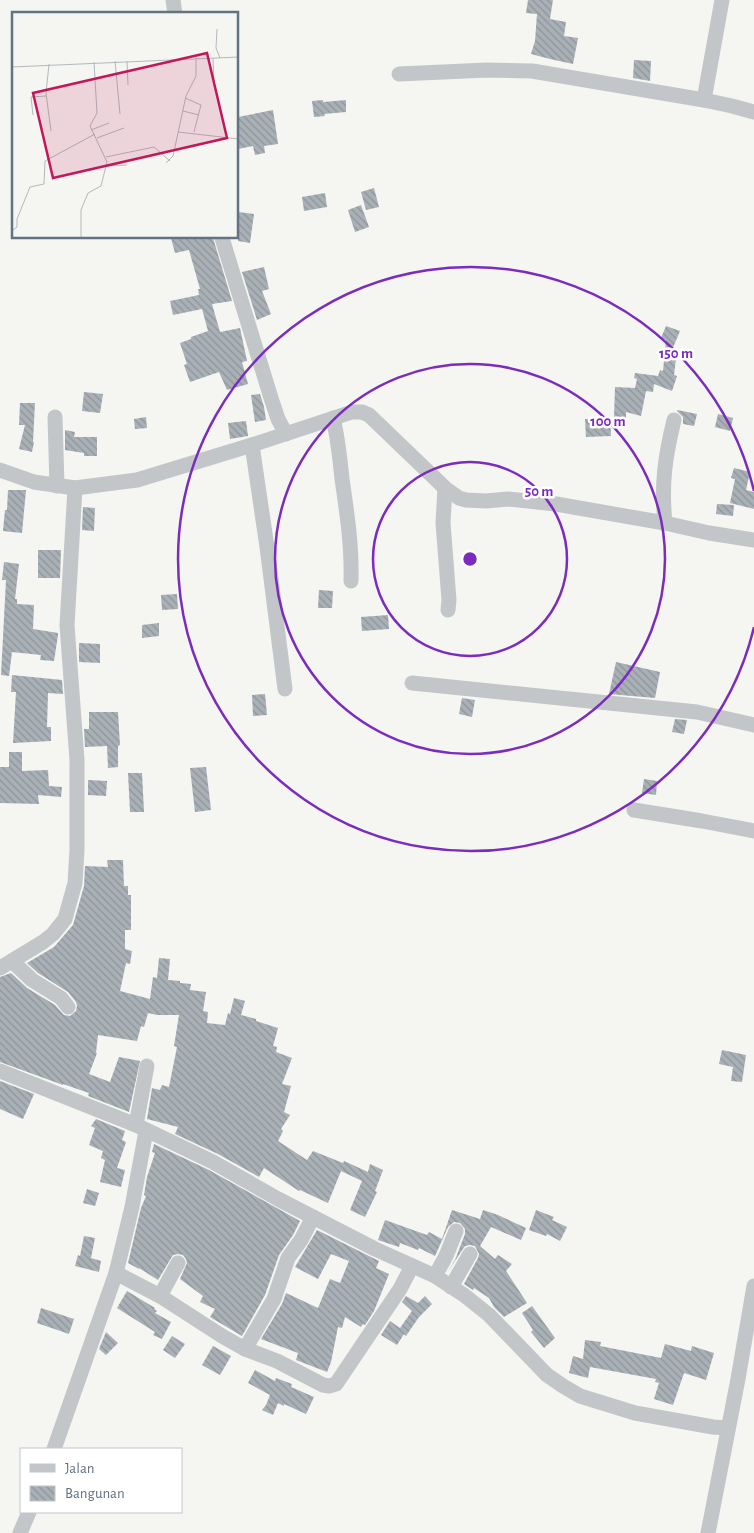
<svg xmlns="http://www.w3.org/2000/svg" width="754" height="1533" font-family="'Alegreya Sans',sans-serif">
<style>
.building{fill:url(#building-back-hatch)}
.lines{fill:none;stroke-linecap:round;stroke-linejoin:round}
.minor{stroke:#c2c6c9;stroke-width:15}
.ring{fill:none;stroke:#7b2cbf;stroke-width:2.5}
.inset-road{fill:none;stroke:#b2b9be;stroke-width:1}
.view{fill:#c2185b;fill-opacity:0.15;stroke:#c2185b;stroke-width:2.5}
.inset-edge{fill:none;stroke:#637383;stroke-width:2.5}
.centre{fill:#7b2cbf;stroke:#fff;stroke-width:2.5}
.ring-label{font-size:15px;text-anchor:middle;font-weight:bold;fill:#7b2cbf;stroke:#fff;stroke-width:5;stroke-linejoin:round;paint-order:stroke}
</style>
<defs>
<pattern id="building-back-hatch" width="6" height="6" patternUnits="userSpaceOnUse" patternTransform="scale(1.25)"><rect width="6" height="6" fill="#a9b1b7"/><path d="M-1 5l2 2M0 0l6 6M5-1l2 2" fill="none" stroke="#8d949a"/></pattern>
</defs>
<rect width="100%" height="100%" fill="#f5f5f1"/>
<g class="building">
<polygon points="528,0 553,0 550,19 566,22 564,36 578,38 573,64 550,59 531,54 535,41 537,14 526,13"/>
<polygon points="634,60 651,61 650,81 633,78"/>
<polygon points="323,100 323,102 346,100 346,112 324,114 325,116 314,117 312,101"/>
<polygon points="273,110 278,144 264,146 265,153 255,155 253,146 238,149 238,117"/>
<polygon points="374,188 379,207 366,210 361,192"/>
<polygon points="325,193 327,207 304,211 302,197"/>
<polygon points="361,205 369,227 355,232 348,210"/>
<polygon points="238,212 254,214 250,243 238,241"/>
<polygon points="171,238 213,238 232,301 212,304 220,332 240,328 247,361 242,362 248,384 227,390 219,372 190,382 184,365 187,364 180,343 191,339 191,337 208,331 202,309 173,315 170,301 199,295 198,289 200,289 189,250 175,253"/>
<polygon points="264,267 269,289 262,291 271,314 257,320 242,272"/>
<polygon points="666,326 680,331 672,350 677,350 674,375 677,376 672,391 654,384 653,392 646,391 641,416 626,412 626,418 614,418 615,387 635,388 637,379 634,378 635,373 658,376 660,370 663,371 666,340 661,338"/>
<polygon points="84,392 103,394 100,413 82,411"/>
<polygon points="260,394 264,407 266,420 255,422 251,395"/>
<polygon points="20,403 35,403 33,442 34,442 32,452 19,449 25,425 19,425"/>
<polygon points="677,410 697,414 694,426 683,424 683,417 677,411"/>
<polygon points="718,414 733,418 730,431 715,427"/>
<polygon points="146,417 147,428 135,429 134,419"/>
<polygon points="610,418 611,436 586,437 585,419"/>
<polygon points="246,421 248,436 230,439 228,423"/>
<polygon points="65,430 75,432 74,437 97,437 97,456 84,456 84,453 65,450"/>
<polygon points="734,468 750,472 746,490 754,492 754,509 730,503 735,479 731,478"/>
<polygon points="8,490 26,490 22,533 3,531 5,510 7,510"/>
<polygon points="717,504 734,505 733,516 716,514"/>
<polygon points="83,507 95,508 94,531 82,530"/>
<polygon points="38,550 61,550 60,578 38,578"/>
<polygon points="4,562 19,564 15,599 17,599 17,604 34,605 33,629 58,633 58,635 54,661 40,660 41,655 12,652 9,676 1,675 6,580 2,580"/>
<polygon points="319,590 333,591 332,608 318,608"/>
<polygon points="177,594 178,609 162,610 161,595"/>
<polygon points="388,615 389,629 362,631 361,617"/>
<polygon points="159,623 159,636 142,638 142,625"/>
<polygon points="79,643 100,644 100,663 79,662"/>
<polygon points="616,662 660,672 655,698 609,694"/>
<polygon points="12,675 62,680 63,694 48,693 47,727 51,727 51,741 13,743 16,692 11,692"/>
<polygon points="265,694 267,715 253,716 252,695"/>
<polygon points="462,698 475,700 472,717 459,714"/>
<polygon points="89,712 118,712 120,745 118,746 118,767 108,768 107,746 85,747 84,729 89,729"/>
<polygon points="675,719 687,720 684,734 672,732"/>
<polygon points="9,752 22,752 22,771 48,770 49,786 62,787 61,797 38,795 39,804 0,803 0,767 9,767"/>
<polygon points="206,767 211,810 195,812 190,768"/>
<polygon points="128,773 142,773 144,812 130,812"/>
<polygon points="644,779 657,781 656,795 642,793"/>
<polygon points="88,780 107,781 106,796 88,795"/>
<polygon points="107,860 123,860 124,886 128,886 128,895 131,895 131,930 125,930 125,949 132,951 130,964 126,963 120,991 150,999 153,977 157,978 159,958 170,959 168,980 180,981 180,983 191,984 190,990 206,992 203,1011 208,1012 207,1023 225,1025 228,1013 230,1014 234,998 245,1001 241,1015 256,1019 256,1021 278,1028 273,1046 277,1047 276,1052 292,1058 282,1084 291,1086 284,1112 290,1115 281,1129 283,1131 278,1141 307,1160 313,1151 343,1163 344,1161 368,1172 370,1164 383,1170 375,1191 377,1192 365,1217 350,1210 362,1181 341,1171 328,1203 300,1190 299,1191 264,1168 259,1177 218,1154 175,1134 178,1127 147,1119 152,1088 160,1090 162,1085 169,1087 177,1047 174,1046 179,1015 157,1015 148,1013 144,1027 141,1026 137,1041 98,1035 96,1053 97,1053 89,1074 110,1082 119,1057 140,1061 129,1112 88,1096 89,1093 63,1084 63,1085 0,1062 0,977 11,973 27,988 55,1005 64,1015 70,1016 76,1011 77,1006 76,1002 68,992 38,973 27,963 54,947 73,925 84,886 85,866 108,867"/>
<polygon points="722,1050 746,1055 742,1082 731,1081 733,1067 719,1064"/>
<polygon points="0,1081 34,1094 23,1119 0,1109"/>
<polygon points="96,1119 125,1131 122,1140 126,1142 117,1168 125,1170 121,1187 100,1182 105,1160 101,1158 103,1151 89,1145 95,1128 91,1126"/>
<polygon points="154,1144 209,1170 300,1221 293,1235 279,1255 265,1295 242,1336 210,1317 215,1309 200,1302 203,1296 180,1279 187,1263 186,1259 183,1255 178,1254 173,1255 158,1280 139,1268 139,1269 128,1263 141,1208 146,1196 144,1195 147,1177 155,1153 152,1152"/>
<polygon points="87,1189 99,1193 95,1206 83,1203"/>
<polygon points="452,1210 480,1219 483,1210 498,1215 526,1228 521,1240 491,1227 480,1246 495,1259 498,1255 512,1264 506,1271 527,1303 504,1317 494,1307 489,1298 474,1288 473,1290 464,1284 478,1258 479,1254 475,1246 470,1245 465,1246 447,1273 455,1260 465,1234 465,1229 460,1223 454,1222 448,1227 435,1256 419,1248 418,1250 400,1243 399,1247 378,1240 385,1220 427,1235 429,1232 442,1239"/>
<polygon points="536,1210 554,1217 552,1220 567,1227 560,1241 547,1234 546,1236 529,1230"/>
<polygon points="317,1230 379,1261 376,1268 389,1274 374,1311 365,1325 363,1324 361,1327 345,1317 342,1328 338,1327 331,1362 327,1372 296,1360 298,1353 261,1339 282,1304 286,1293 318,1308 330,1279 340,1283 349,1261 331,1254 318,1279 295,1267"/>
<polygon points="84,1236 95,1238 91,1258 101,1261 99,1272 75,1266 78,1255 80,1256"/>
<polygon points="127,1291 155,1308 154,1309 157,1311 155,1313 171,1322 162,1339 153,1335 155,1332 117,1308"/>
<polygon points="406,1296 418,1303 425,1296 432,1304 419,1317 406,1336 404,1334 397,1345 381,1335 390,1321 400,1328 412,1311 402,1302"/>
<polygon points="532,1306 555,1338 544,1348 531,1332 533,1330 522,1313"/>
<polygon points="41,1308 74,1319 69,1334 37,1323"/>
<polygon points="106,1332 118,1343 106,1355 99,1349"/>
<polygon points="172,1336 185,1344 175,1358 163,1350"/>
<polygon points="585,1340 601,1342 600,1346 661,1358 665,1344 691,1351 692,1346 714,1353 706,1380 684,1373 673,1405 654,1399 659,1383 655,1382 656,1379 590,1367 588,1378 569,1373 573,1356 583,1359"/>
<polygon points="213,1346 231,1356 220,1375 202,1365"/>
<polygon points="255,1370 275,1381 276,1378 292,1384 291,1387 314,1397 306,1414 284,1404 284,1406 278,1403 273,1415 262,1410 266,1405 270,1395 248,1383"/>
</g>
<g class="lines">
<g class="minor">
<polyline points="173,0 175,14"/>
<polyline points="399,74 487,70 532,71 704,100 732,106 754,112"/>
<polyline points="704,100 722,0"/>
<polyline points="222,238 271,398 278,419 286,434"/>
<polyline points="55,417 57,486"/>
<path d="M333,418C338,438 340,459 342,479C347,513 352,546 351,581"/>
<polyline points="252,445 267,547 285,689"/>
<polyline points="0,470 34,482 75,488 137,480 252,445 352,412 362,412 369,415 445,488 459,498 466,500 486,501 508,499 556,504 665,523 709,533 754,540"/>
<polyline points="445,488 443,523 449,600 448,610"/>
<path d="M665,523C661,485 665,457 674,420"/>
<polyline points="412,683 697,712 754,725"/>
<polyline points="634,810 702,821 754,831"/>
<polyline points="12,961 32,980 61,998 68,1007"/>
<polyline points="0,968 43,942 53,934 65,919 75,883 77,850 77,760 67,625 75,488"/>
<polyline points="0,1071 136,1125 213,1162 278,1199 375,1249 435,1276 464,1295 489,1315 547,1375 563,1386 580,1396 635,1413 713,1427 728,1428"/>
<polyline points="136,1125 147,1066"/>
<polyline points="116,1273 160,1296 222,1336 245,1349 277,1361 323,1385 329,1386 336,1384 400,1289 412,1266"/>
<polyline points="435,1276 446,1256 456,1231"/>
<polyline points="451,1287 470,1254"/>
<polyline points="160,1296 178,1263"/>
<polyline points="245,1349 274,1299 288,1258 301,1240 313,1217"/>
<polyline points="54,1449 116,1273 132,1207 146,1131"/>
<polyline points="20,1533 29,1512"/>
<polyline points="708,1533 738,1379 754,1286"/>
</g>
</g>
<g class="ring">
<circle cx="470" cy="559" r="97"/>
<circle cx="470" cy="559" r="195"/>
<path d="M754 627A292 292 0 1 1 754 491"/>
</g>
<g transform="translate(12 12)">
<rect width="226" height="226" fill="#f5f5f1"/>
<path class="inset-road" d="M205,17L204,36L208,46M201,46L202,72M103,49L108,102M115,49L116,73M37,52L34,81L39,119M0,55L227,45M173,86L189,93L182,120M171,99L187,103M21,103L19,85L34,84M79,118L97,111M166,120L227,127M85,126L112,116M94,145L142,135L158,149M154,151L161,144L174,84L184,64V46M94,154L115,153M1,218L5,215V207L18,175L32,172L33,149L83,122M69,226V198L76,181L89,174L95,150L78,114L85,101L82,50"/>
<path class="view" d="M195,41L215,126L41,166L21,81Z"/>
<rect width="226" height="226" class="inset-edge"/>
</g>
<circle cx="470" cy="559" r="8" class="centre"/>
<g class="ring-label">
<text x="676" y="358">150 m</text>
<text x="608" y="426">100 m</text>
<text x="539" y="496">50 m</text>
</g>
<rect x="20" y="1448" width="162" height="65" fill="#ffffff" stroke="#c1c7cd"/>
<rect x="30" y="1464" width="25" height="8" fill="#c2c6c9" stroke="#c1c7cd"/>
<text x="65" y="1473" font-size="15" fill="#637383">Jalan</text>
<rect x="30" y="1486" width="25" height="15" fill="url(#building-back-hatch)" stroke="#c1c7cd"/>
<text x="65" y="1498" font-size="15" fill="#637383">Bangunan</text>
</svg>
